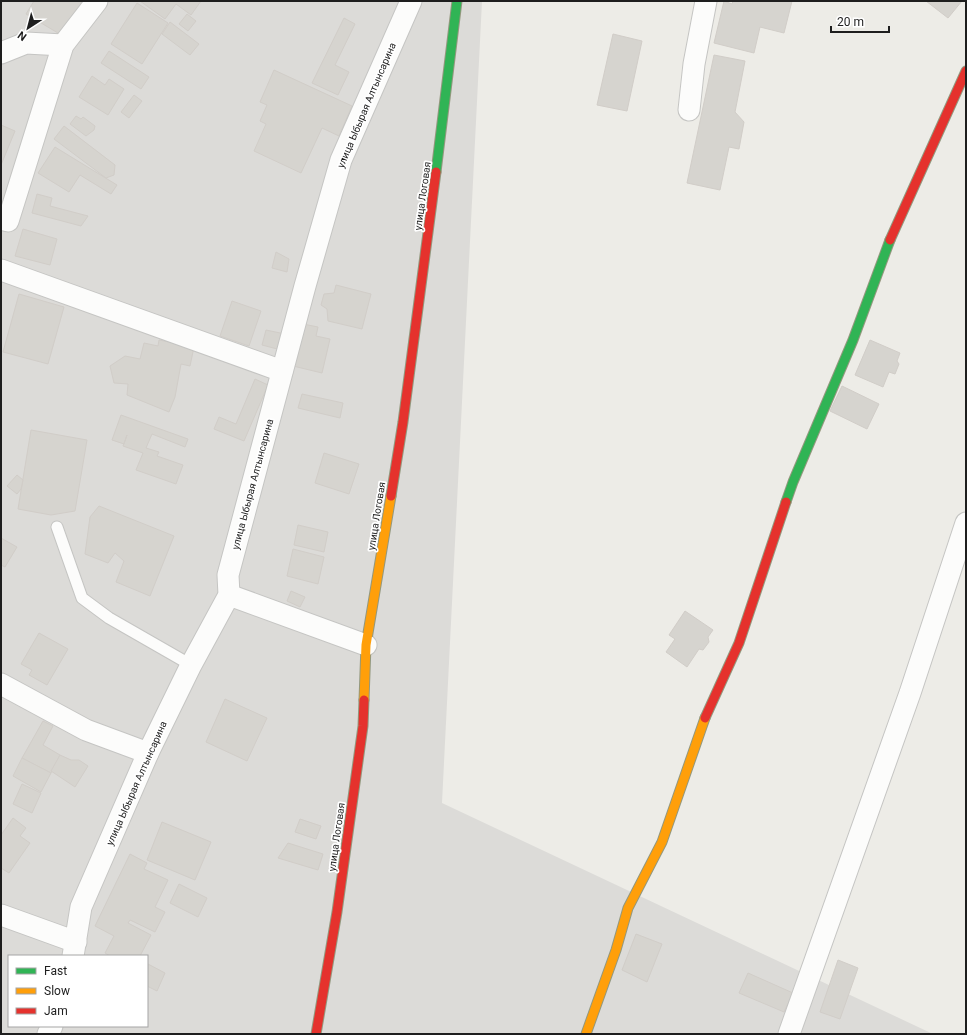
<svg xmlns="http://www.w3.org/2000/svg" width="967" height="1035" font-family="Roboto,sans-serif">
<style>
.residential{fill:#dcdbd8;fill-rule:evenodd}
.building{fill:#d6d4cf;stroke:#d1cdc8}
.lines{fill:none;stroke-linecap:round;stroke-linejoin:round}
.lane-casing{stroke:#c5c5c3;stroke-width:13}
.street-casing{stroke:#c5c5c3;stroke-width:23}
.fast-casing{stroke:#93987e;stroke-width:11}
.slow-casing{stroke:#93987e;stroke-width:11}
.jam-casing{stroke:#93987e;stroke-width:11}
.lane{stroke:#fcfcfb;stroke-width:11}
.street{stroke:#fcfcfb;stroke-width:21}
.fast{stroke:#30b455;stroke-width:9}
.slow{stroke:#ff9f0a;stroke-width:9}
.jam{stroke:#e5322d;stroke-width:9}
.labels{text-anchor:middle;stroke-width:3.5;stroke-linejoin:round;paint-order:stroke}
.street-label{font-size:10px;fill:#1e1e1e;stroke:#fff}
</style>
<rect width="100%" height="100%" fill="#edece7"/>
<path class="residential" d="M1,1H482L442,803L933,1034H1ZM9,956H147V1026H9Z"/>
<g class="building">
<polygon points="34,1 84,1 63,36 26,14"/>
<polygon points="140,1 201,1 191,15 176,4 165,19"/>
<polygon points="724,1 732,4 733,1 792,1 784,33 760,27 754,53 714,43"/>
<polygon points="926,1 962,1 948,18"/>
<polygon points="137,3 168,23 142,64 111,44"/>
<polygon points="187,14 196,21 188,31 179,24"/>
<polygon points="344,18 355,24 335,65 349,72 338,95 312,83"/>
<polygon points="170,22 199,44 190,55 162,34"/>
<polygon points="613,34 642,41 627,111 597,105"/>
<polygon points="109,51 149,77 141,89 101,63"/>
<polygon points="714,55 745,61 735,112 744,122 739,149 729,147 720,190 687,183"/>
<polygon points="274,70 352,106 339,136 322,128 301,173 254,151 266,124 260,121 267,105 260,102"/>
<polygon points="92,76 105,85 109,79 124,89 108,115 79,97"/>
<polygon points="134,95 142,101 129,118 121,112"/>
<polygon points="76,116 81,119 83,117 95,126 94,130 86,136 70,124"/>
<polygon points="1,125 15,131 1,165"/>
<polygon points="64,126 115,165 114,175 106,178 54,139"/>
<polygon points="55,147 117,185 111,194 80,175 69,192 38,173"/>
<polygon points="37,194 52,198 50,206 88,216 81,226 32,213"/>
<polygon points="23,229 57,239 50,265 15,256"/>
<polygon points="276,252 289,259 287,272 272,268"/>
<polygon points="336,285 371,294 362,329 328,321 327,309 321,305 324,294 334,293"/>
<polygon points="19,294 64,307 48,364 3,352"/>
<polygon points="232,301 261,311 249,346 220,336"/>
<polygon points="303,324 318,327 316,336 330,339 322,373 293,366"/>
<polygon points="266,330 285,334 281,350 262,345"/>
<polygon points="159,340 194,347 190,366 181,364 175,397 169,412 127,395 128,384 114,383 110,366 125,356 140,359 144,343 158,346"/>
<polygon points="870,340 900,353 897,361 899,364 895,374 889,372 883,387 855,375"/>
<polygon points="255,379 268,385 244,441 214,429 219,417 236,424"/>
<polygon points="842,386 879,404 867,429 830,411"/>
<polygon points="302,394 343,403 340,418 298,408"/>
<polygon points="121,415 188,439 185,447 152,434 146,448 159,452 157,456 183,465 176,484 136,470 143,453 123,446 127,435 124,444 112,440"/>
<polygon points="31,430 87,440 75,511 51,515 18,509"/>
<polygon points="324,453 359,464 349,494 315,483"/>
<polygon points="17,475 23,480 21,489 17,494 7,486"/>
<polygon points="99,506 174,536 150,596 116,582 124,561 115,553 108,563 85,554 90,517"/>
<polygon points="298,525 328,532 324,552 294,545"/>
<polygon points="1,538 17,547 5,567 1,565"/>
<polygon points="293,549 324,557 318,584 287,576"/>
<polygon points="291,591 305,597 300,607 287,601"/>
<polygon points="685,611 713,630 708,637 709,642 703,650 699,649 687,667 666,652 675,639 669,635"/>
<polygon points="39,633 68,649 47,685 29,675 32,670 21,664"/>
<polygon points="225,699 267,718 247,761 206,742"/>
<polygon points="43,721 53,726 43,745 60,755 51,773 22,758"/>
<polygon points="60,755 71,760 79,760 88,766 75,787 51,771"/>
<polygon points="22,758 51,773 41,792 13,776"/>
<polygon points="22,784 41,793 32,813 13,804"/>
<polygon points="13,818 26,828 20,836 30,843 9,873 1,868 1,835"/>
<polygon points="300,819 321,826 316,839 295,832"/>
<polygon points="162,822 211,842 195,880 147,860"/>
<polygon points="288,843 323,854 318,870 278,858"/>
<polygon points="130,854 147,863 144,869 168,880 155,907 165,912 155,932 130,920 128,923 151,935 140,956 110,956 105,953 114,936 95,926"/>
<polygon points="179,884 207,898 198,917 170,903"/>
<polygon points="636,934 662,944 647,982 622,970"/>
<polygon points="838,960 858,968 840,1019 820,1012"/>
<polygon points="148,964 165,973 157,991 147,986"/>
<polygon points="748,973 793,993 784,1012 739,993"/>
</g>
<g class="lines">
<g class="lane-casing">
<polyline id="lane" points="57,527 82,598 109,618 191,665"/>
</g>
<g class="street-casing">
<g id="street">
<polyline points="1,53 26,43 63,45"/>
<polyline points="689,110 694,64 706,1"/>
<polyline points="1,219 8,221 63,45 97,1"/>
<polyline points="1,270 282,371"/>
<polyline points="229,595 366,645"/>
<polyline points="1,684 86,730 148,753"/>
<polyline points="1,915 76,942"/>
<polyline points="73,956 81,907 148,753 191,665 229,595 228,575 305,286 341,160 411,1"/>
<polyline points="48,1034 52,1026"/>
<polyline points="789,1034 910,693 966,523"/>
</g>
</g>
<g class="fast-casing">
<g id="fast">
<polyline points="436,172 457,1"/>
<polyline points="786,502 793,482 853,340 890,240"/>
</g>
</g>
<g class="slow-casing">
<g id="slow">
<polyline points="364,700 366,645 391,496"/>
<polyline points="586,1034 616,950 628,908 662,842 705,718"/>
</g>
</g>
<g class="jam-casing">
<g id="jam">
<polyline points="890,240 966,71"/>
<polyline points="391,496 403,422 436,172"/>
<polyline points="705,718 739,643 786,502"/>
<polyline points="316,1034 337,912 363,726 364,700"/>
</g>
</g>
<use href="#lane" class="lane"/>
<use href="#street" class="street"/>
<use href="#fast" class="fast"/>
<use href="#slow" class="slow"/>
<use href="#jam" class="jam"/>
</g>
<g class="labels">
<g class="street-label">
<text transform="translate(366 105) rotate(-67)" y="4">улица Ыбырая Алтынсарина</text>
<text transform="translate(422 196) rotate(-82)" y="4">улица Логовая</text>
<text transform="translate(252 484) rotate(-75)" y="4">улица Ыбырая Алтынсарина</text>
<text transform="translate(376 516) rotate(-81)" y="4">улица Логовая</text>
<text transform="translate(136 783) rotate(-66)" y="4">улица Ыбырая Алтынсарина</text>
<text transform="translate(336 837) rotate(-82)" y="4">улица Логовая</text>
</g>
</g>
<rect width="967" height="1035" fill="none" stroke="#1e1e1e" stroke-width="4"/>
<rect x="8" y="955" width="140" height="72" fill="#ffffff" stroke="#a5a5a5"/>
<rect x="16" y="968" width="20" height="6" fill="#30b455" stroke="#a5a5a5"/>
<text x="44" y="975" font-size="12" fill="#1e1e1e">Fast</text>
<rect x="16" y="988" width="20" height="6" fill="#ff9f0a" stroke="#a5a5a5"/>
<text x="44" y="995" font-size="12" fill="#1e1e1e">Slow</text>
<rect x="16" y="1008" width="20" height="6" fill="#e5322d" stroke="#a5a5a5"/>
<text x="44" y="1015" font-size="12" fill="#1e1e1e">Jam</text>
<g transform="translate(28 28) rotate(216)" stroke="#ffffff" stroke-width="3" paint-order="stroke">
<path d="M0-3L7 15L0 10L-7 15Z" fill="#1e1e1e"/>
<text y="-6" font-size="11" font-weight="bold" text-anchor="middle" fill="#1e1e1e">N</text>
</g>
<path d="M831 26v6h58v-6" fill="none" stroke="#1e1e1e" stroke-width="2"/>
<text x="837" y="26" font-size="12" fill="#1e1e1e" stroke="#ffffff" stroke-width="3" paint-order="stroke">20 m</text>
</svg>
